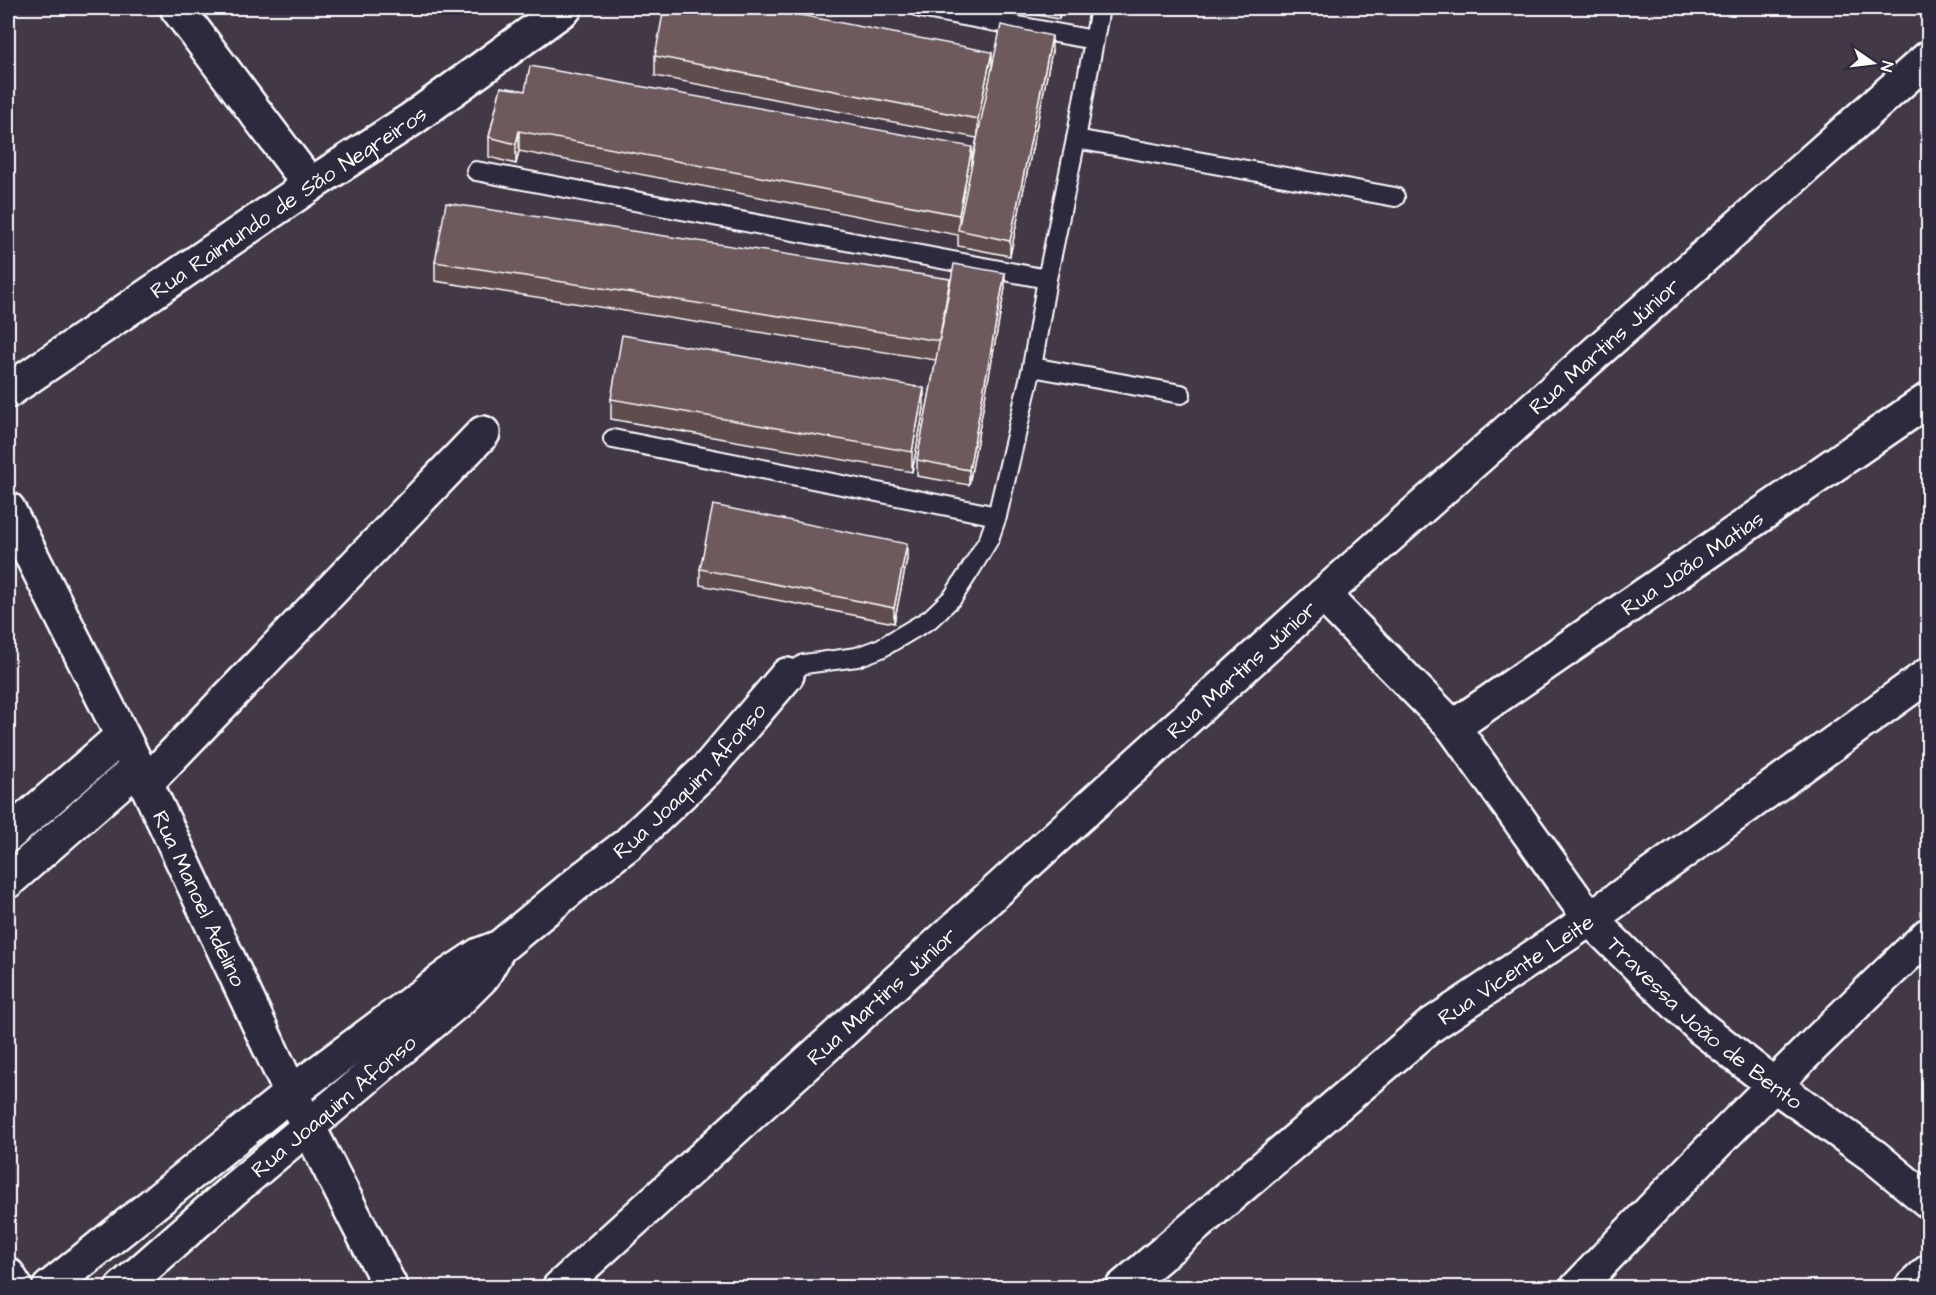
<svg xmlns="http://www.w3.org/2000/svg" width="1936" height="1295" font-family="'Architects Daughter',sans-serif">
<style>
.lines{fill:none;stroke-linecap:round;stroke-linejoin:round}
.lane-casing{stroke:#fff;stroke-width:22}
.street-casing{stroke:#fff;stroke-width:38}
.lane{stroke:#2f2a3d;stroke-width:18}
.street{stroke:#2f2a3d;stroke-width:33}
.wall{fill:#5f4d4e;stroke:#fff;stroke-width:1.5}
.shaded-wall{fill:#4d3f40;stroke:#fff;stroke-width:1.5}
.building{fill:#6e5a5b;stroke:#fff;stroke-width:1.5}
.labels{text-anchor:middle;stroke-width:5;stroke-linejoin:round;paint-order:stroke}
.street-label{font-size:22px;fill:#fff;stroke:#2f2a3d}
</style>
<rect width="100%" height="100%" fill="#423846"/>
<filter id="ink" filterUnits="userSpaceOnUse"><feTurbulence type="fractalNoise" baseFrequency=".0167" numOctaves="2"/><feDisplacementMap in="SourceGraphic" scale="12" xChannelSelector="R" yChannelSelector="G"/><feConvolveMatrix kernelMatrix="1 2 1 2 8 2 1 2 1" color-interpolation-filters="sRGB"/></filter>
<g filter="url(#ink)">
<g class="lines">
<g class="lane-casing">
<g id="lane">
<polyline points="920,8 1094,40"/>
<polyline points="1076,139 1395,197"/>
<polyline points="476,171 1047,279"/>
<polyline points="1032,367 1181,394"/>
<polyline points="613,439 997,516"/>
<polyline points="787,675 804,664 857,657 881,648 930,619 953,597 969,572 989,539 997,516 1032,367 1047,279 1076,139 1100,8"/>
</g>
</g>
<g class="street-casing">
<g id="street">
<polyline points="177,8 310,185"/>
<path id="s1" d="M8,391L310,185L412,119L565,8"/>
<path id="s2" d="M8,509L146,783L291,1093L391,1288"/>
<path id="s3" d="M1323,595L1453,727L1590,919L1700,1027L1774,1085L1875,1157L1928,1201"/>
<path id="s4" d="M1453,727L1928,400"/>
<polyline points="146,783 483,433"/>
<polyline points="8,835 121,737"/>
<polyline points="8,881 137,768"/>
<polyline points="8,1275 16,1288"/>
<path id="s5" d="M49,1288L291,1093L449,975L479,955L500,947L586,876L628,844L707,769L787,675"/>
<path id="s6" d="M122,1288L234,1189L460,999L483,976L497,951"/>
<path id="s7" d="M559,1288L1323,595L1928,58"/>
<path id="s8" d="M1122,1288L1430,1026L1590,919L1928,675"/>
<path d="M1577,1288C1691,1167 1807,1049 1928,935"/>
<polyline points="1911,1288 1928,1272"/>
</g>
</g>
<use href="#lane" class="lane"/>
<use href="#street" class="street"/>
</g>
<g class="wall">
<polygon points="1007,8 1061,8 1059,19 1007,9"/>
<polygon points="1052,51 1010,256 958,246 958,235 519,151 516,164 489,157 489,137 501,87 972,162 977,138 655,76 655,56 992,69"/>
<polygon points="435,262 950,284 1005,288 969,485 917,476 917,460 936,360 435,281"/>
<polygon points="611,399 924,408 912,472 611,419"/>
<polygon points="907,559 894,623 700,585 700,569"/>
</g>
<g class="shaded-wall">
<polygon points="1059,8 1061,8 1059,19"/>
<polygon points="1052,36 1052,51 1010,256 1010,241"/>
<polygon points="992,52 992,72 978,139 978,119"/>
<polygon points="519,131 519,151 516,164 516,144"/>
<polygon points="972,147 972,167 959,230 959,215"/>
<polygon points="1005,273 1005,288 969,485 969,470"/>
<polygon points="924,388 924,408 912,472 912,452"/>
<polygon points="907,544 907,559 894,623 894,608"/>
</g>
<g class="building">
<polygon points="664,8 764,8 992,52 978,119 655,56"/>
<polygon points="1001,25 1052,36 1010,241 958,230"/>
<polygon points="530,66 972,147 959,215 519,131 516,144 489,137 501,87 525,91"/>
<polygon points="446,203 950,279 939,341 435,262"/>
<polygon points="954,264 1005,273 969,470 917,460"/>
<polygon points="622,335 924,388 912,452 611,399"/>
<polygon points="713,505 907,544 894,608 700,569"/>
</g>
</g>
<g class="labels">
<g class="street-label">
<text dy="8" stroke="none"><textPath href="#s1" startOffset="338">Rua Raimundo de São Negreiros</textPath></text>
<text dy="8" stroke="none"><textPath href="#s7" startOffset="1407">Rua Martins Júnior</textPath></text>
<text dy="8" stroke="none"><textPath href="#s4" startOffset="290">Rua João Matias</textPath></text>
<text dy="8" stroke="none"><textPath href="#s7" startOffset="921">Rua Martins Júnior</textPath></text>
<text dy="8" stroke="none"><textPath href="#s5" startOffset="819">Rua Joaquim Afonso</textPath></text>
<text dy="8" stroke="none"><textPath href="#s2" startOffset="434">Rua Manoel Adelino</textPath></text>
<text dy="8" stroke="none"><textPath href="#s8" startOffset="507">Rua Vicente Leite</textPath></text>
<text dy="8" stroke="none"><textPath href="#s7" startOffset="435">Rua Martins Júnior</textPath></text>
<text dy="8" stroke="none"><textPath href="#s3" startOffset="576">Travessa João de Bento</textPath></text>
<text dy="8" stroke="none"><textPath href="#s6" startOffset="279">Rua Joaquim Afonso</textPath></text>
</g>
</g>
<rect width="1936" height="1295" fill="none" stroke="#2f2a3d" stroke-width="30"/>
<rect x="15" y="15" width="1906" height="1265" fill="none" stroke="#fff" stroke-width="2" filter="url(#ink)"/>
<g transform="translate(1873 63) rotate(104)" stroke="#2f2a3d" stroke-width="4.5" paint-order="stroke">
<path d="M0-4.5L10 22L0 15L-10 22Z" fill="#ffffff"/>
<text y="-9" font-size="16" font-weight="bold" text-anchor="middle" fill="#ffffff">N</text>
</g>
</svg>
